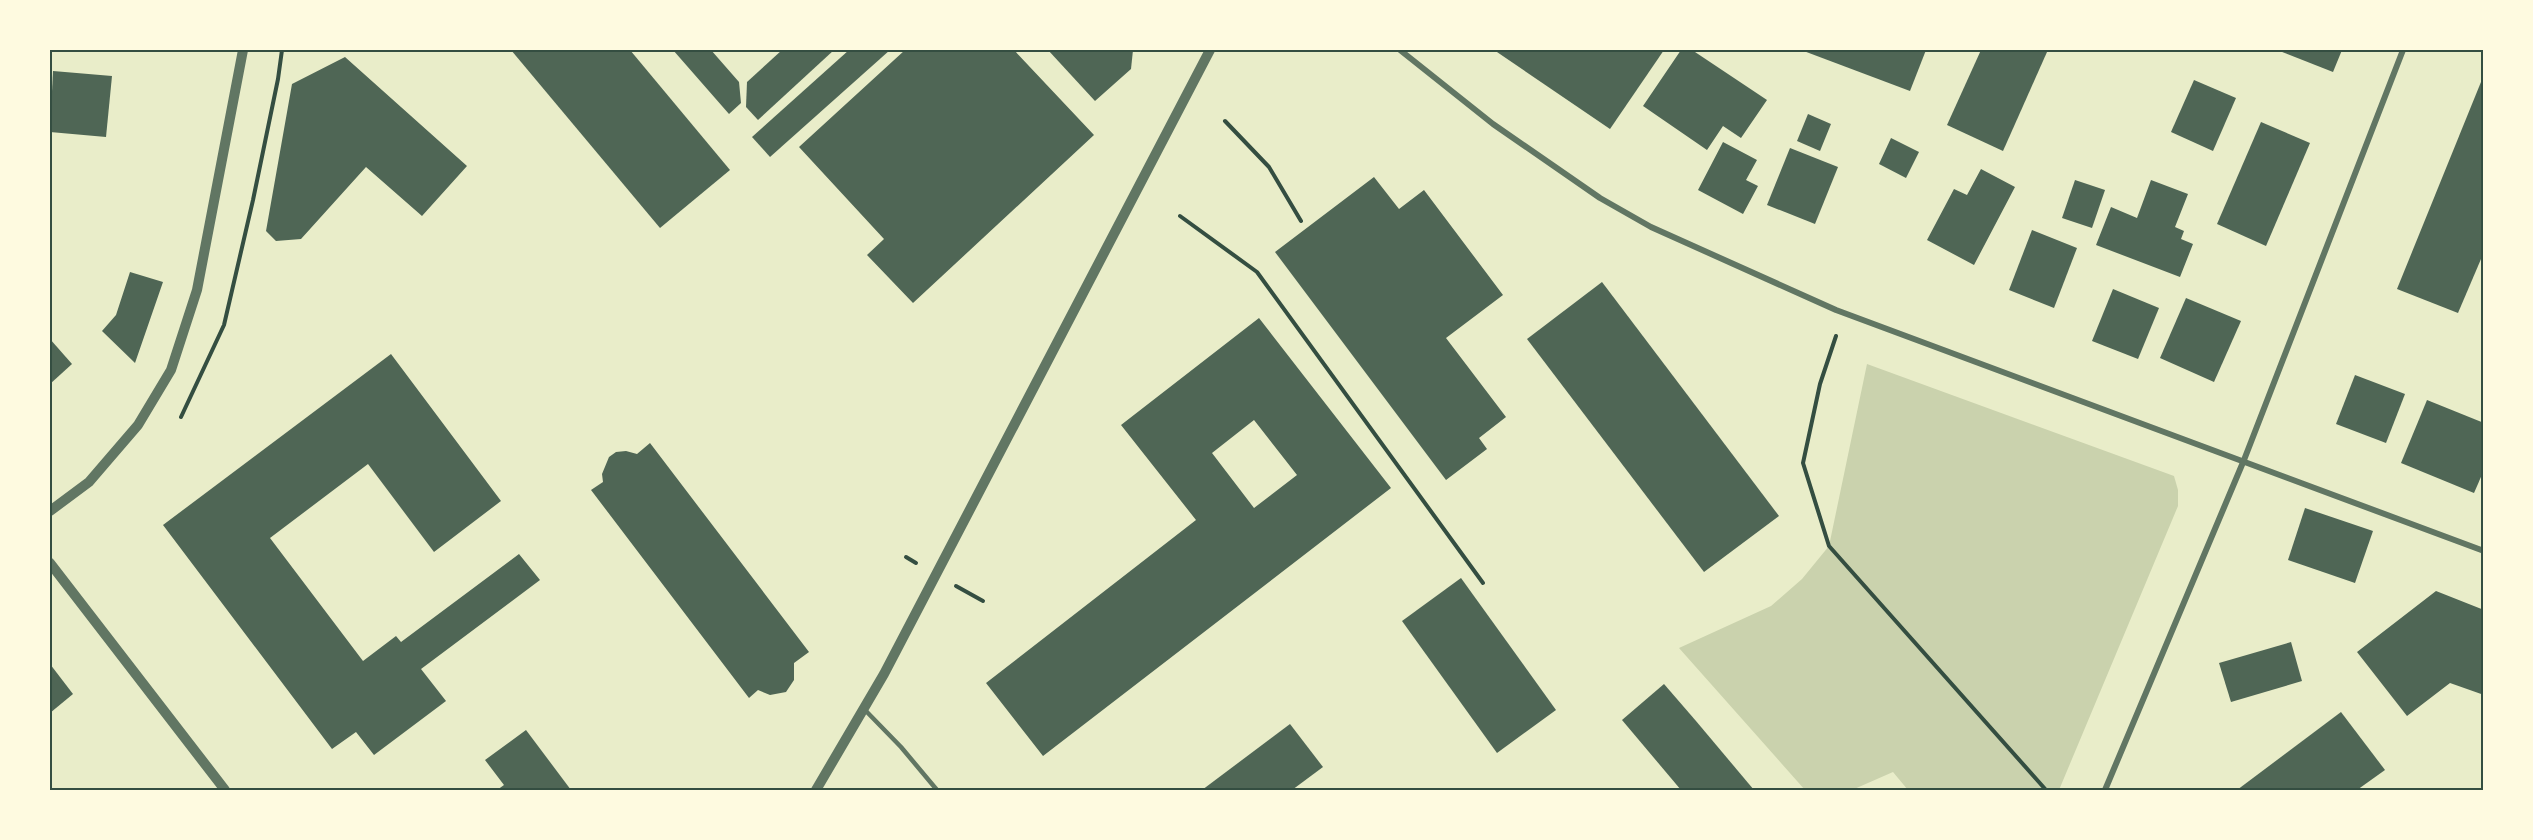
<svg xmlns="http://www.w3.org/2000/svg" width="2533" height="840" font-family="'Open Sans',sans-serif">
<style>
.green{fill:#cad2ad}
.building{fill:#4f6655;fill-rule:evenodd}
.lines{fill:none;stroke-linecap:round;stroke-linejoin:round}
.path{stroke:#344e41;stroke-width:4}
.service{stroke:#617663;stroke-width:4.5}
.minor{stroke:#617663;stroke-width:6}
.tertiary{stroke:#617663;stroke-width:10}
.neatline{fill:none;stroke:#344e41;stroke-width:2}
</style>
<rect width="100%" height="100%" fill="#e9edc9"/>
<polygon class="green" points="1867,364 2174,476 2178,490 2178,506 2059,790 1908,790 1893,772 1852,790 1805,790 1679,648 1771,606 1802,579 1829,546"/>
<g class="building">
<polygon points="511,50 630,50 730,170 660,228"/>
<polygon points="673,50 711,50 739,82 741,103 729,114"/>
<polygon points="782,50 834,50 758,120 746,107 747,82"/>
<polygon points="849,50 890,50 770,157 752,137"/>
<polygon points="905,50 1014,50 1094,135 913,303 867,255 884,239 799,147"/>
<polygon points="1048,50 1133,50 1131,69 1095,101"/>
<polygon points="1494,50 1664,50 1610,129"/>
<polygon points="1681,50 1692,50 1767,100 1741,138 1723,126 1707,150 1643,106"/>
<polygon points="1801,50 1926,50 1910,91"/>
<polygon points="1981,50 2041,50 2047,52 2003,151 1947,125"/>
<polygon points="2277,50 2342,50 2333,72"/>
<polygon points="345,57 467,166 422,216 366,167 301,239 276,241 266,231 292,84"/>
<polygon points="53,71 112,76 106,137 50,132"/>
<polygon points="2483,77 2484,252 2458,313 2397,289"/>
<polygon points="2194,80 2236,98 2213,151 2171,132"/>
<polygon points="1808,114 1831,124 1820,151 1797,141"/>
<polygon points="2261,122 2310,143 2266,246 2217,224"/>
<polygon points="1891,138 1919,152 1906,178 1879,164"/>
<polygon points="1723,142 1757,160 1746,180 1758,186 1743,214 1698,190"/>
<polygon points="1790,148 1838,167 1815,224 1767,205"/>
<polygon points="1981,169 2015,187 1974,265 1927,240 1954,189 1967,195"/>
<polygon points="1374,177 1399,209 1424,190 1503,295 1446,338 1506,417 1479,438 1487,449 1446,480 1275,252"/>
<polygon points="2075,180 2105,190 2092,228 2062,218"/>
<polygon points="2151,180 2188,194 2175,227 2184,231 2181,239 2193,244 2180,277 2096,245 2111,207 2137,218"/>
<polygon points="2032,230 2077,248 2054,308 2009,290"/>
<polygon points="130,272 163,282 135,363 102,331 116,315"/>
<polygon points="1602,282 1779,516 1704,572 1527,339"/>
<polygon points="2113,289 2159,308 2138,359 2092,341"/>
<polygon points="2186,298 2241,321 2214,382 2160,358"/>
<path d="M1259,318L1391,488L1043,756L986,683L1196,520L1121,425ZM1254,420L1297,475L1254,508L1212,453Z"/>
<polygon points="50,339 72,364 50,384"/>
<polygon points="391,354 501,501 434,552 368,464 270,538 363,661 396,636 401,642 519,554 540,580 421,669 446,701 374,755 356,732 332,749 163,525"/>
<polygon points="2355,375 2405,394 2386,443 2336,424"/>
<polygon points="2427,400 2484,423 2484,470 2474,493 2401,463"/>
<polygon points="650,443 809,652 794,663 794,680 786,692 770,695 758,690 749,698 591,490 603,482 602,474 609,457 616,452 626,451 637,454"/>
<polygon points="2305,508 2373,531 2355,583 2288,560"/>
<polygon points="1461,578 1556,710 1497,753 1402,621"/>
<polygon points="2436,591 2484,610 2484,695 2450,683 2407,716 2357,652"/>
<polygon points="2291,642 2302,681 2231,702 2219,663"/>
<polygon points="50,664 73,694 50,713"/>
<polygon points="1664,684 1696,721 1754,790 1681,790 1622,720"/>
<polygon points="2341,712 2385,770 2357,790 2237,790"/>
<polygon points="1290,724 1323,767 1292,790 1202,790"/>
<polygon points="526,730 571,790 497,790 504,785 485,760"/>
</g>
<g class="lines">
<g class="path">
<polyline points="1225,121 1269,167 1301,221"/>
<polyline points="1180,216 1257,272 1483,583"/>
<polyline points="1836,336 1820,384 1803,463 1829,546 2046,790"/>
<polyline points="181,417 224,325 253,200 278,79 282,50"/>
<polyline points="906,557 916,563"/>
<polyline points="956,586 983,601"/>
</g>
<polyline class="service" points="865,710 901,747 937,790"/>
<g class="minor">
<polyline points="1400,50 1493,124 1600,198 1651,227 1836,310 2484,551"/>
<polyline points="2105,790 2244,460 2403,50"/>
</g>
<g class="tertiary">
<polyline points="50,511 89,482 138,425 171,370 197,290 243,50"/>
<polyline points="50,563 225,790"/>
<polyline points="816,790 884,674 1210,50"/>
</g>
</g>
<rect width="2533" height="840" fill="none" stroke="#fefae0" stroke-width="102"/>
<rect x="51" y="51" width="2431" height="738" class="neatline"/>
</svg>
